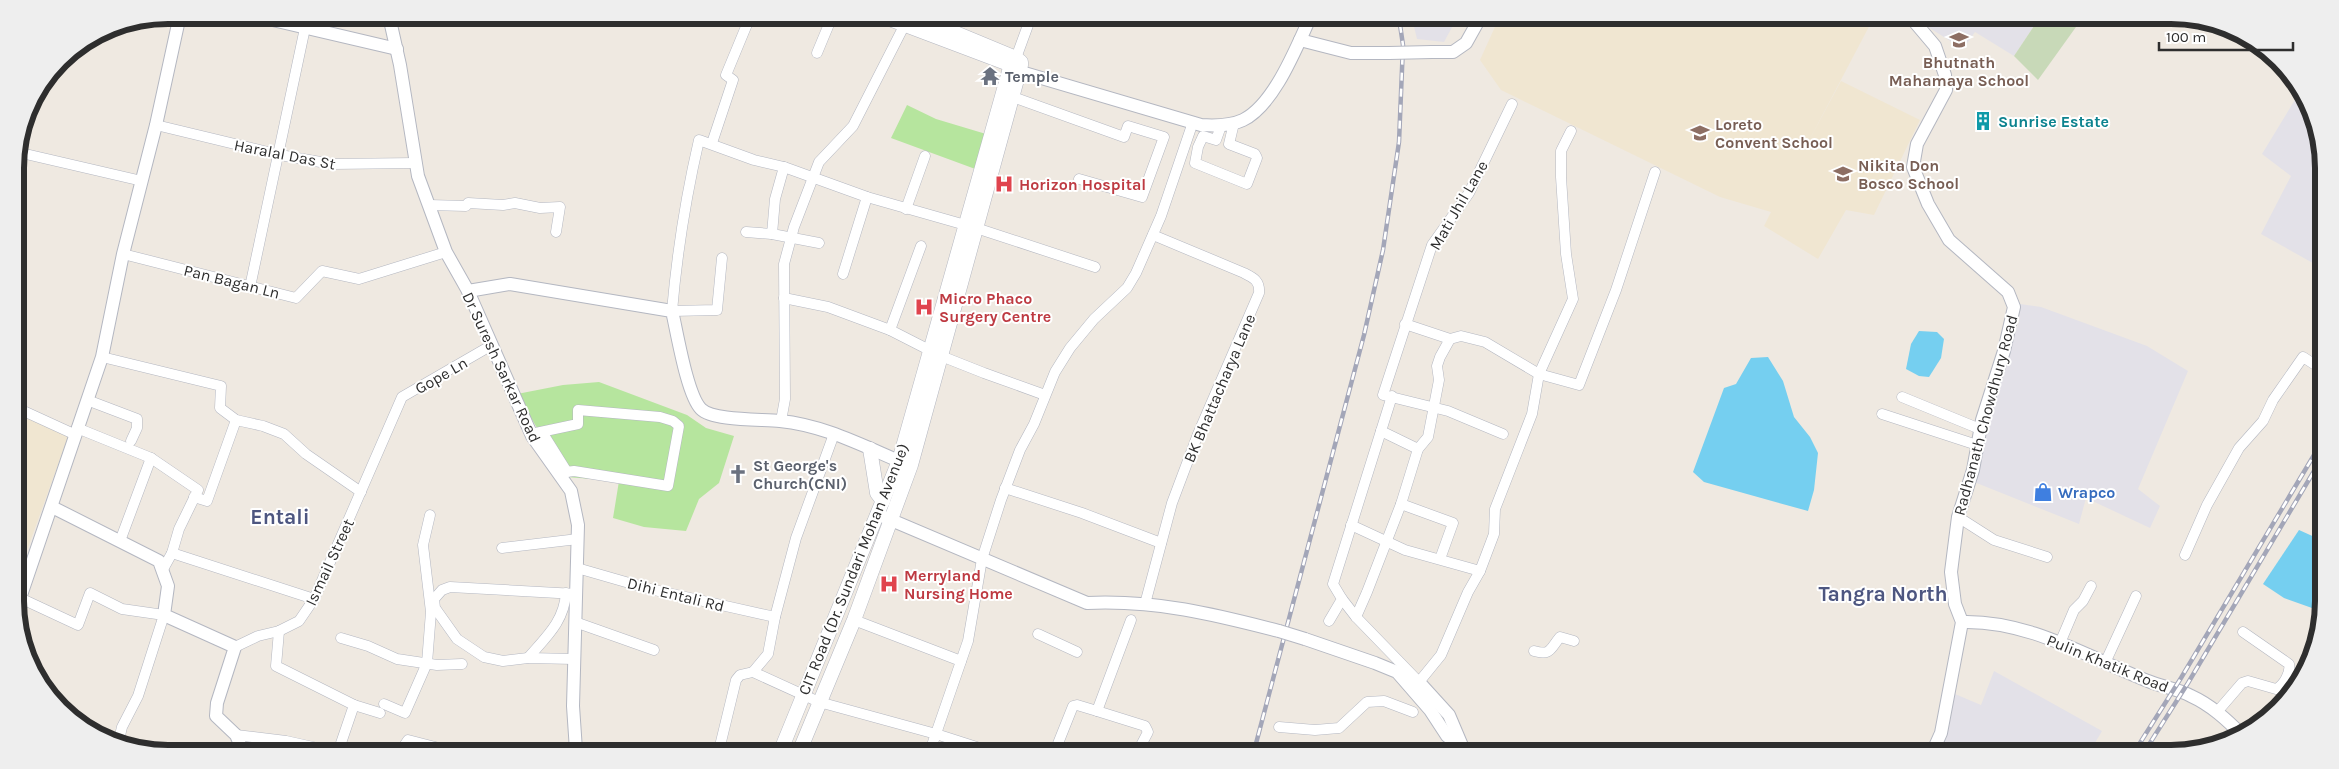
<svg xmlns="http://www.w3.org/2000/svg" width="2339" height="769" font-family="Karla,sans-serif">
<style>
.industrial{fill:#e3e1e8}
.education{fill:#f0e6d1}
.green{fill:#b6e59e}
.cemetery{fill:#c8d9b8}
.water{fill:#75cff0}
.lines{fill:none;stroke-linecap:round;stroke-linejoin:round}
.minor-casing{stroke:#b4b7c1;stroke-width:11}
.tertiary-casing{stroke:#b4b7c1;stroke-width:14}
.secondary-casing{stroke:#b4b7c1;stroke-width:15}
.minor{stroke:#fff;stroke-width:10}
.tertiary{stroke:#fff;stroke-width:12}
.secondary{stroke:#fff;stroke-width:14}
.rail-casing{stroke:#a3a6b8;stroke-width:4.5}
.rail{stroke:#fff;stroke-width:2.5;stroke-dasharray:8;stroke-linecap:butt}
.tertiary-bridge-casing{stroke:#b4b7c1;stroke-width:14;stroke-linecap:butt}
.tertiary-bridge{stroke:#fff;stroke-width:12}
.labels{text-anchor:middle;stroke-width:4;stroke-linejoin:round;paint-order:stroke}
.education-label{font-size:16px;font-weight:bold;fill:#785e54;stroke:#fff;text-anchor:start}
.worship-label{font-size:16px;font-weight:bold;fill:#5b616d;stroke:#fff;text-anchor:start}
.culture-label{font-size:16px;font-weight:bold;fill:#0d838f;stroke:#fff;text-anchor:start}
.street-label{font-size:16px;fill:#2e2e2e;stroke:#fff}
.health-label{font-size:16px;font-weight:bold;fill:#be3a42;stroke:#fff;text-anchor:start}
.shop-label{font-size:16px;font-weight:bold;fill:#366cbe;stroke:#fff;text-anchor:start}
.district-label{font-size:21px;font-weight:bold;fill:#4d5680;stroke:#fff}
.rim{fill:none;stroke:#2e2e2e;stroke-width:6}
</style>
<rect width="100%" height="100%" fill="#efe9e1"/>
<g class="industrial">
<polygon points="1412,18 1457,18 1444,42 1417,39"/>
<polygon points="1932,20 2038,20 2014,56 1975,32 1963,49 1928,27"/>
<polygon points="2299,93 2321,138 2320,267 2261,234 2291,176 2262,154"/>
<polygon points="2020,304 2041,307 2147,346 2188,371 2138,489 2160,506 2150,528 2086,498 2079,524 1974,482 1986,436 1994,397 2019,322"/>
<polygon points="1994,671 2102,731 2089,753 1937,753 1948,732 1955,694 1981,705"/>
</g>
<g class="education">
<polygon points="1499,18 1873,19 1804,150 1841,81 1920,120 1874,215 1846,210 1818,259 1764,226 1771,212 1720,197 1501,90 1480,60"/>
<polygon points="17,413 68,437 18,575"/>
</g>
<g class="green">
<polygon points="907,105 936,119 986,134 978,170 891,138"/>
<polygon points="599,382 687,415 706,428 734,436 719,483 699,499 686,531 644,527 613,518 619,481 566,477 517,394 563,385"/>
</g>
<polygon class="cemetery" points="2038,20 2081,20 2038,80 2014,56"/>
<g class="water">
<polygon points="1919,331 1937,332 1944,339 1941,358 1929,377 1919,376 1906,369 1911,344"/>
<polygon points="1768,357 1783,381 1794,417 1810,437 1818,453 1814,490 1808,511 1704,482 1693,472 1724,388 1736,384 1751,358"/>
<polygon points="2299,530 2319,539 2319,597 2312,608 2284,598 2263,584"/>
</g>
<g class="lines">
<g class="minor-casing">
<g id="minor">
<polyline points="817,53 832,17"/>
<polyline points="1016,58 1031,17"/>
<polyline points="1013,97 1124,137 1128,126 1164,137 1142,197 1079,179"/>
<polyline points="156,125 280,155 332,164 416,163"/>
<polyline points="1221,126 1216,140 1203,136 1198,147 1195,163 1247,184 1257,158 1255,154 1229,144 1234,123"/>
<polyline points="712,143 733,80 726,75 750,17"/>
<polyline points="17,152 142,181"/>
<polyline points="429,205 466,206 468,203 503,205 515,203 540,208 560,207 556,232"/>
<polyline points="906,209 925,156"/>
<polyline points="746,232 772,234 819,243"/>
<polyline points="772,234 775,199 784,167"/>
<polyline points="123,254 296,298 322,271 359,279 446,252"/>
<path d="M722,258L717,310L672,311C677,253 686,196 699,140L754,160L784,167L867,197L976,228L1095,267"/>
<polyline points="843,274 867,197"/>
<polyline points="250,287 305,28"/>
<polyline points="784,298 828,307 890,330 941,356 984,373 1045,395"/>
<polyline points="1405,324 1450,339 1461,336 1485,342 1539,374 1579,385 1616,290 1655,172"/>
<polyline points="890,330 921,246"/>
<polyline points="102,357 221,386 220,408 236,420 263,426 284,434 306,454 361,492"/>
<polyline points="1902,397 1980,429"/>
<polyline points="87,400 137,419 137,428 131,441"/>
<polyline points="17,408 76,435"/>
<polyline points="1882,414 1977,445"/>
<polyline points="781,421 785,399 784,264 794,227 819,162 853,126 904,26 907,17"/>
<polyline points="77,428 151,458 198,490 179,529 172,553 162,571"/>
<polyline points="1381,431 1418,449"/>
<polyline points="542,432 567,472"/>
<polyline points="531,434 578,424 578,410 660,417 673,421 679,426 668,486 574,471 558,473"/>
<polyline points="834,434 796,538 775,617 768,654 753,672 819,702 936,734 989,751"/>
<polyline points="1503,434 1448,411 1383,395 1432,245 1469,193 1512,104"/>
<polyline points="1005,488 1082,513 1161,543"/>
<polyline points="194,497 207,501 236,420"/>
<polyline points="1401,504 1453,523 1440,559"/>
<polyline points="1958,517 1994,540 2047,557"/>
<polyline points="1351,525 1405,550 1480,571"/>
<polyline points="120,541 151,458"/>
<polyline points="502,548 578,539"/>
<polyline points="172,553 314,599"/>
<polyline points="2185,555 2207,505 2239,448 2263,421 2273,400 2303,357 2320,368"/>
<polyline points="577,568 650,589 775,617"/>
<polyline points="20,598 78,625 90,593 122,609 164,615 138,696 122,727 118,744"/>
<polyline points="1342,599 1356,617 1419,682 1441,655 1468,592 1480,571 1494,534 1495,509 1532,414 1539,374 1573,299 1566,254 1561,177 1561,151 1571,131"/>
<path d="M1145,604L1172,503L1198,434L1259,293C1260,281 1254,278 1244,273L1153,235"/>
<polyline points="1356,617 1367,592 1401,504 1418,449 1428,437 1439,380 1437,366 1440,357 1450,339"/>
<polyline points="854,620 961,661"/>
<polyline points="1329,621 1342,599 1333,584 1392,396"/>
<polyline points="575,622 654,650"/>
<polyline points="279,631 276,666 354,705 380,713"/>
<polyline points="1038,634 1077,652"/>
<polyline points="341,638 368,646 397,659 437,665 462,664"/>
<polyline points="2060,643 2074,610 2083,601 2091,586"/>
<polyline points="235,647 258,636 279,631 299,621 314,599 402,397 492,345"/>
<path d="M1534,651C1551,656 1550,649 1560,637L1574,641"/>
<path d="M528,658C546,637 564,622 566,593"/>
<polyline points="574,659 528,658 503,661 484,657 457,639 435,608 434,599 442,590 450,587 576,594"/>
<polyline points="2105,663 2136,596"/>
<polyline points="384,704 405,713 427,663 431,612 423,545 430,515"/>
<polyline points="1097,711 1145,726 1148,732 1138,751"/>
<path d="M2217,712L2242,683L2248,681L2276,689C2284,685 2291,672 2289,664L2243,632"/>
<polyline points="1279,727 1315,730 1339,728 1367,702 1384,701 1413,712"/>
<polyline points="236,735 286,741 322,749"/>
<polyline points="339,749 354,705"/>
<polyline points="402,749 408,740 443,749"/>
<polyline points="719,750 736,680 740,675 753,672"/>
<polyline points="930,751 968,641 982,559 1001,500 1020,450 1034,424 1055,372 1070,348 1094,319 1127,288 1136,273 1161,216 1193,122"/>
<polyline points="1055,751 1073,706 1077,705 1097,711 1131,620"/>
</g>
</g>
<g class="tertiary-casing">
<g id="tertiary">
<polyline points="252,15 397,49"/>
<polyline points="389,16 400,65 418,176 446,252 468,291 532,436 571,491 578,525 573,706 576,750"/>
<polyline points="1913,20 1935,46 1945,75 1946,90 1917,144 1913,167 1928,204 1949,240 2008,292 2014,307 2004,351 1982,420 1973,470 1958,517 1951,572 1955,604 1962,622 1941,733 1932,753"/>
<polyline points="1300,40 1351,53 1389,53"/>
<polyline points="1432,52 1453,52 1466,43 1480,18"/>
<path d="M1011,69L1201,125C1216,126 1230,126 1243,120C1274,105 1296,48 1310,18"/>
<path d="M468,291L510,284L672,311C677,332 687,395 701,409C713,421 762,419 780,421C822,425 859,444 899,461"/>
<polyline points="52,507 159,561 168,586 164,615 235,647 217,703 216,716 236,735 242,749"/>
<path d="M877,514L1087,603C1157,600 1213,614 1279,631"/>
<polyline points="18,604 102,357 123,254 156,125 180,15"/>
<path d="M1962,622C2029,620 2087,657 2148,681C2162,687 2178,689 2191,696C2211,705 2227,720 2242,735"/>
<polyline points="1305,639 1375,663 1397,672 1430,710 1447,736 1463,748"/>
<polyline points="1419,682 1449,715 1463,748"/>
</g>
</g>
<g class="secondary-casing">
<g id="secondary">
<polyline points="870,449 877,493 883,501"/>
<polyline points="781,750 899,461 1010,68 1006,63 884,17"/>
<polyline points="800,750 854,620 911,465 1021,65 1021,62 1016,58 917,17"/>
</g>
</g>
<use href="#minor" class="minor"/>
<use href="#tertiary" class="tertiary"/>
<use href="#secondary" class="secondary"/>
<g class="rail-casing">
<g id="rail">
<polyline points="1254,751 1364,335 1383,250 1399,142 1403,45 1399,18"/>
<polyline points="2133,754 2181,678 2320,445"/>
<polyline points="2143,754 2188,683 2320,461"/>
</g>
</g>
<use href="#rail" class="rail"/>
<g class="tertiary-bridge-casing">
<g id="tertiary-bridge">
<polyline points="1389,53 1432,52"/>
<polyline points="1279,631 1305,639"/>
</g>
</g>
<use href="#tertiary-bridge" class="tertiary-bridge"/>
</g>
<defs>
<g id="school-bare" transform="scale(1.5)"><path d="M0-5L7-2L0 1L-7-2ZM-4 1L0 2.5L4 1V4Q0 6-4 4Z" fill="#8d6e63" stroke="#fff" stroke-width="2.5" paint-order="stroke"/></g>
<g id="temple-bare" transform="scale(1.5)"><path d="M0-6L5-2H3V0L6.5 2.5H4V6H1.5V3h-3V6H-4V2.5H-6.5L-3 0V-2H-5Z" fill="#6b7280" stroke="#fff" stroke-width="2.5" paint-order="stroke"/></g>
<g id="building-bare" transform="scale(1.5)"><path d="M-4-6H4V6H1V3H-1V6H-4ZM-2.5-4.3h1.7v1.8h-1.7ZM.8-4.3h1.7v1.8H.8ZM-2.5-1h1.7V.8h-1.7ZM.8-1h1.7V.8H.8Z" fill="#0f9aa8" stroke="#fff" stroke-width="2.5" paint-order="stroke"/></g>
<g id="hospital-bare" transform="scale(1.5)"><path d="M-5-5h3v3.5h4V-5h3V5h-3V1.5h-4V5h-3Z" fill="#e0444e" stroke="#fff" stroke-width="2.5" paint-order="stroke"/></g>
<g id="church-bare" transform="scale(1.5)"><path d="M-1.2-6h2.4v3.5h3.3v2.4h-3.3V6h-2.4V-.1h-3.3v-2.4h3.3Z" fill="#6b7280" stroke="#fff" stroke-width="2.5" paint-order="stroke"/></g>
<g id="shop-bare" transform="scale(1.5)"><path d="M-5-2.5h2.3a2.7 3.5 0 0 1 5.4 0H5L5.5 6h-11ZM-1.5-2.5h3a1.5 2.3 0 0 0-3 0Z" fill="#3f7fe0" stroke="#fff" stroke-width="2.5" paint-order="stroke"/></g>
</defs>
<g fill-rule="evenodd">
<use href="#school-bare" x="1959" y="40"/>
<use href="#temple-bare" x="990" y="76"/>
<use href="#building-bare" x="1983" y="121"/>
<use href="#school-bare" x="1700" y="133"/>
<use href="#school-bare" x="1843" y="174"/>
<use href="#hospital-bare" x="1004" y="184"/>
<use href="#hospital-bare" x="924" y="307"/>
<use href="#church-bare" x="738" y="474"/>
<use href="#shop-bare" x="2043" y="492"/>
<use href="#hospital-bare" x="889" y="584"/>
</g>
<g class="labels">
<g class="education-label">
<text x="1959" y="68" text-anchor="middle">Bhutnath<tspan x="1959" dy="18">Mahamaya School</tspan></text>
<text x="1715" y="130">Loreto<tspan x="1715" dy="18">Convent School</tspan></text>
<text x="1858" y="171">Nikita Don<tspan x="1858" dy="18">Bosco School</tspan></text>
</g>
<g class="worship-label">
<text x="1005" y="82">Temple</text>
<text x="753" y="471">St George's<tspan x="753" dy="18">Church(CNI)</tspan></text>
</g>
<g class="culture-label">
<text x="1998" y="127">Sunrise Estate</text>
</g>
<g class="street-label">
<text transform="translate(285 154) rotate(11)" y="6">Haralal Das St</text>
<text transform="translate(1458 205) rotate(-60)" y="6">Mati Jhil Lane</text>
<text transform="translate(232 281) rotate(14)" y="6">Pan Bagan Ln</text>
<text transform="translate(502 367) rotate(65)" y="6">Dr Suresh Sarkar Road</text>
<text transform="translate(441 375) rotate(-30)" y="6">Gope Ln</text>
<text transform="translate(1219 388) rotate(-67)" y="6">BK Bhattacharya Lane</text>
<text transform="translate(1985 415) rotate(-75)" y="6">Radhanath Chowdhury Road</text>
<text transform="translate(329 562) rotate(-65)" y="6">Ismail Street</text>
<text transform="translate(853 569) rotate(-68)" y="6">CIT Road (Dr. Sundari Mohan Avenue)</text>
<text transform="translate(676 594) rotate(14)" y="6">Dihi Entali Rd</text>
<text transform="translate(2108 663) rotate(22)" y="6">Pulin Khatik Road</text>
</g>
<g class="health-label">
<text x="1019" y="190">Horizon Hospital</text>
<text x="939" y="304">Micro Phaco<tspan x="939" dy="18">Surgery Centre</tspan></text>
<text x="904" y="581">Merryland<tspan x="904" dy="18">Nursing Home</tspan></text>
</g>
<g class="shop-label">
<text x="2058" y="498">Wrapco</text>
</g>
<g class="district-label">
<text x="280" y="524">Entali</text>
<text x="1883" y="601">Tangra North</text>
</g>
</g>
<path d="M0 0H2339V769H0ZM168 24H2171A144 144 0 0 1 2315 168V601A144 144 0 0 1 2171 745H168A144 144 0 0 1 24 601V168A144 144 0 0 1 168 24Z" fill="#eee" fill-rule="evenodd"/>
<path class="rim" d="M168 24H2171A144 144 0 0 1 2315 168V601A144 144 0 0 1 2171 745H168A144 144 0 0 1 24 601V168A144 144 0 0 1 168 24Z"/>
<path d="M2159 42v8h134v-8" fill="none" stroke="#2e2e2e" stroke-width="2.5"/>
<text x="2166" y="42" font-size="15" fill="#2e2e2e" stroke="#ffffff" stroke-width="4" paint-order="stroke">100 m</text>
</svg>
